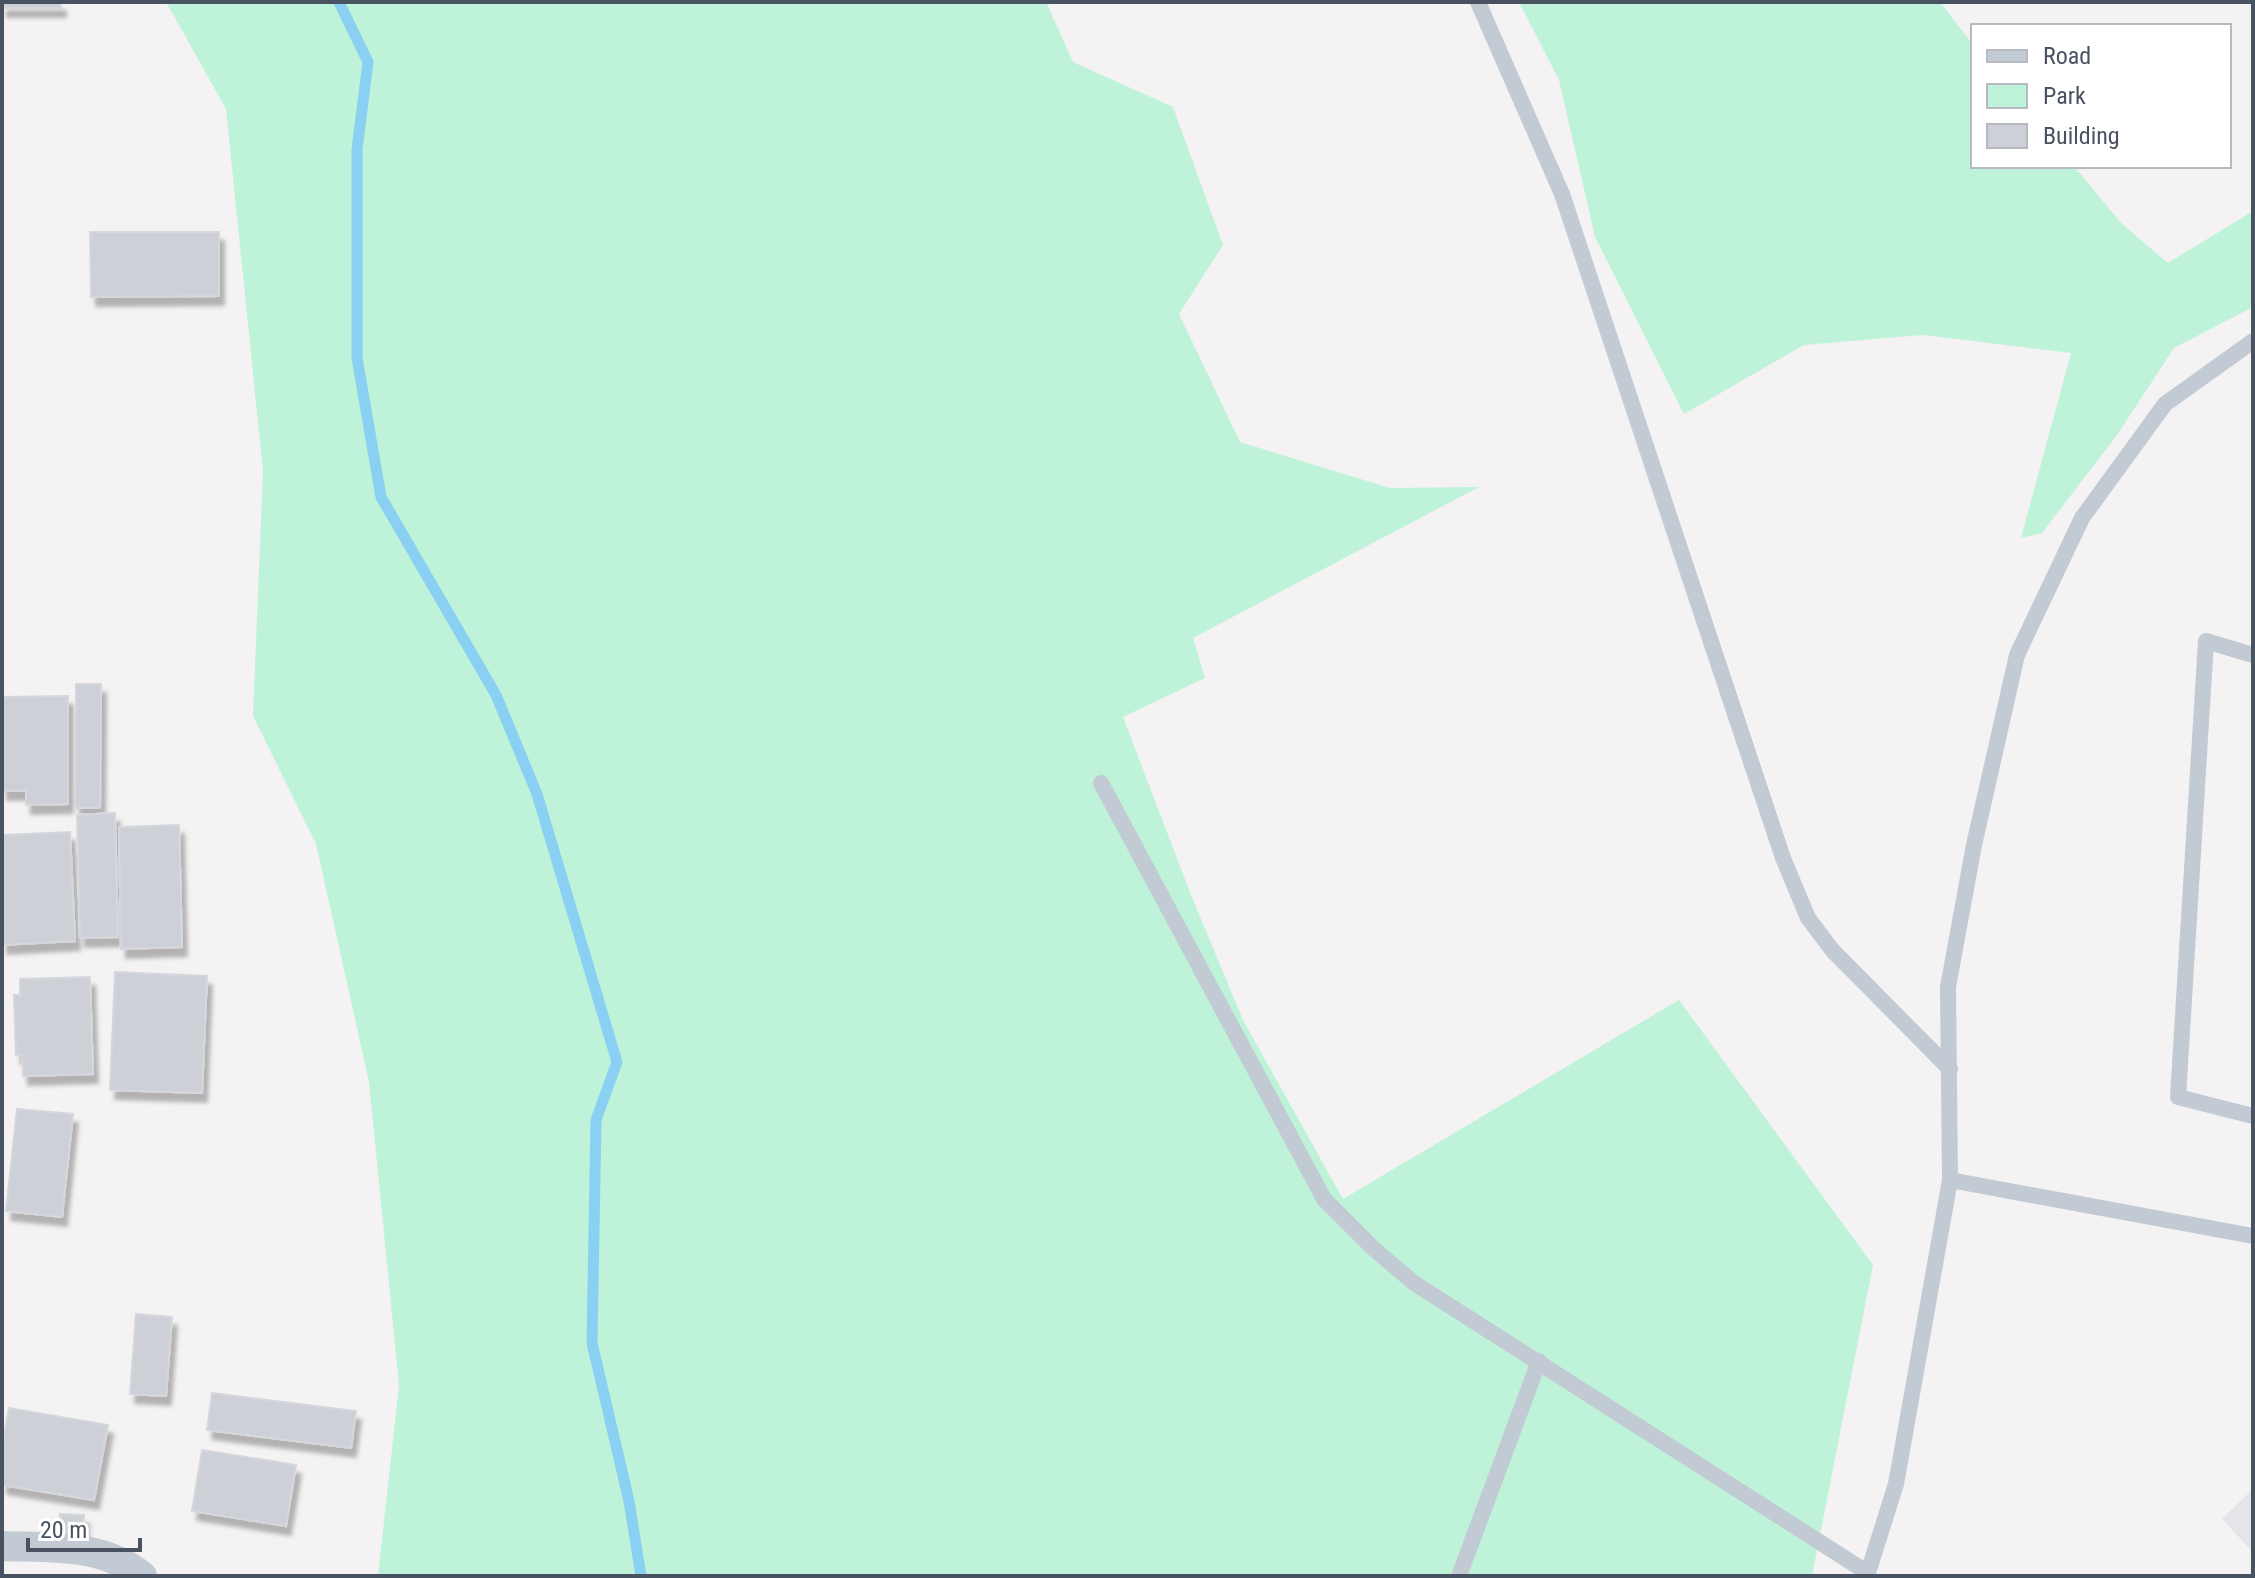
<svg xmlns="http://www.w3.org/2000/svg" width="2255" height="1578" font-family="'Roboto Condensed',sans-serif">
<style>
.airport{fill:#e3e5e9}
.green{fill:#bff3d9}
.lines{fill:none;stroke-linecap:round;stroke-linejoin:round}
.stream{stroke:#89d0f3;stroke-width:11}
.building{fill:#cdd0d6;stroke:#d5d7dd;stroke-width:2;filter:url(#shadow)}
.lane{stroke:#c2cad4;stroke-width:16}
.street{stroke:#c2cad4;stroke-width:30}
</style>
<defs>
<filter id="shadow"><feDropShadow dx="5" dy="9" stdDeviation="2" flood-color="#0004"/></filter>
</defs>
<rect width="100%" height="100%" fill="#f4f2f2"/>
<polygon class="airport" points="2253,1489 2253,1552 2222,1519"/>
<g class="green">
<polygon points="166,2 1046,2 1073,62 1173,107 1223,245 1179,314 1240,442 1390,488 1479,487 1193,638 1205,678 1123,717 1191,895 1243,1020 1343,1199 1679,1000 1873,1265 1812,1576 378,1576 399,1385 369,1082 316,844 253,716 263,471 226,109"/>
<polygon points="1519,2 1940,2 1973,45 1973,166 2074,166 2121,223 2168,263 2253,211 2253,307 2174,348 2117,435 2042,533 2021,538 2071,353 1923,335 1804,345 1684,414 1595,237 1559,80"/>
</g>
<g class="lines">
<polyline class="stream" points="339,2 368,62 357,149 357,358 381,497 496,695 537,794 617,1062 596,1120 592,1343 629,1501 641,1576"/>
</g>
<g class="building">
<rect x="2" y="2" width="59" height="6"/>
<polygon points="90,232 219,232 219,296 91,297"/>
<polygon points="76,684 101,684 100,808 75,808"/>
<polygon points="68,696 68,804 26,805 26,791 2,791 2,697"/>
<polygon points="115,813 118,937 80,938 77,815"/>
<polygon points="179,825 182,947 121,949 119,827"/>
<polygon points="70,832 75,941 2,945 2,835"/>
<polygon points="115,972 207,976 202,1093 110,1090"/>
<polygon points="90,977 93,1074 23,1076 22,1055 16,1055 14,995 20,995 20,979"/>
<polygon points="17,1109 73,1114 62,1217 6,1211"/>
<polygon points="136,1314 172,1317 166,1396 130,1394"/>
<polygon points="212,1393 356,1411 351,1448 207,1430"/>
<polygon points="9,1408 108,1425 94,1500 2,1485 2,1447"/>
<polygon points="202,1450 296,1465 286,1526 192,1511"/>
<polygon points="60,1514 84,1515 83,1540 59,1540"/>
</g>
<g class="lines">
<g class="lane">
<polyline points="1478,2 1562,194 1783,858 1808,918 1833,951 1950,1069"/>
<polyline points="2253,655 2206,641 2178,1097 2253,1116"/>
<polyline points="1101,783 1324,1199 1374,1249 1414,1283 1868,1573"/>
<polyline points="1950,1180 2253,1236"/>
<polyline points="1459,1576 1539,1361"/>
<polyline points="1867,1576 1896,1484 1950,1180 1948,987 1974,845 2017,655 2082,518 2165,404 2253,341"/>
</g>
<path class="street" d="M2,1546C51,1548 102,1543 142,1576"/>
</g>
<rect width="2255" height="1578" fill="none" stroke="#485261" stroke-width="8"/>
<rect x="1971" y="24" width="260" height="144" fill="#ffffff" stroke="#b6bac0" stroke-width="2"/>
<rect x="1987" y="50" width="40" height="12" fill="#c2cad4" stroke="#b6bac0" stroke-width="2"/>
<text x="2043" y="64" font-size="24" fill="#485261">Road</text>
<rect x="1987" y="84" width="40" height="24" fill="#bff3d9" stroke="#b6bac0" stroke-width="2"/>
<text x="2043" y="104" font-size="24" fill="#485261">Park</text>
<rect x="1987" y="124" width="40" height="24" fill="#cdd0d6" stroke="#b6bac0" stroke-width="2"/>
<text x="2043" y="144" font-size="24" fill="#485261">Building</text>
<path d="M28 1538v12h112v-12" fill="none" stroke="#485261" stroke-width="4"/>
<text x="40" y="1538" font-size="24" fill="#485261" stroke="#ffffff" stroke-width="6" paint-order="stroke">20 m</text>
</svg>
